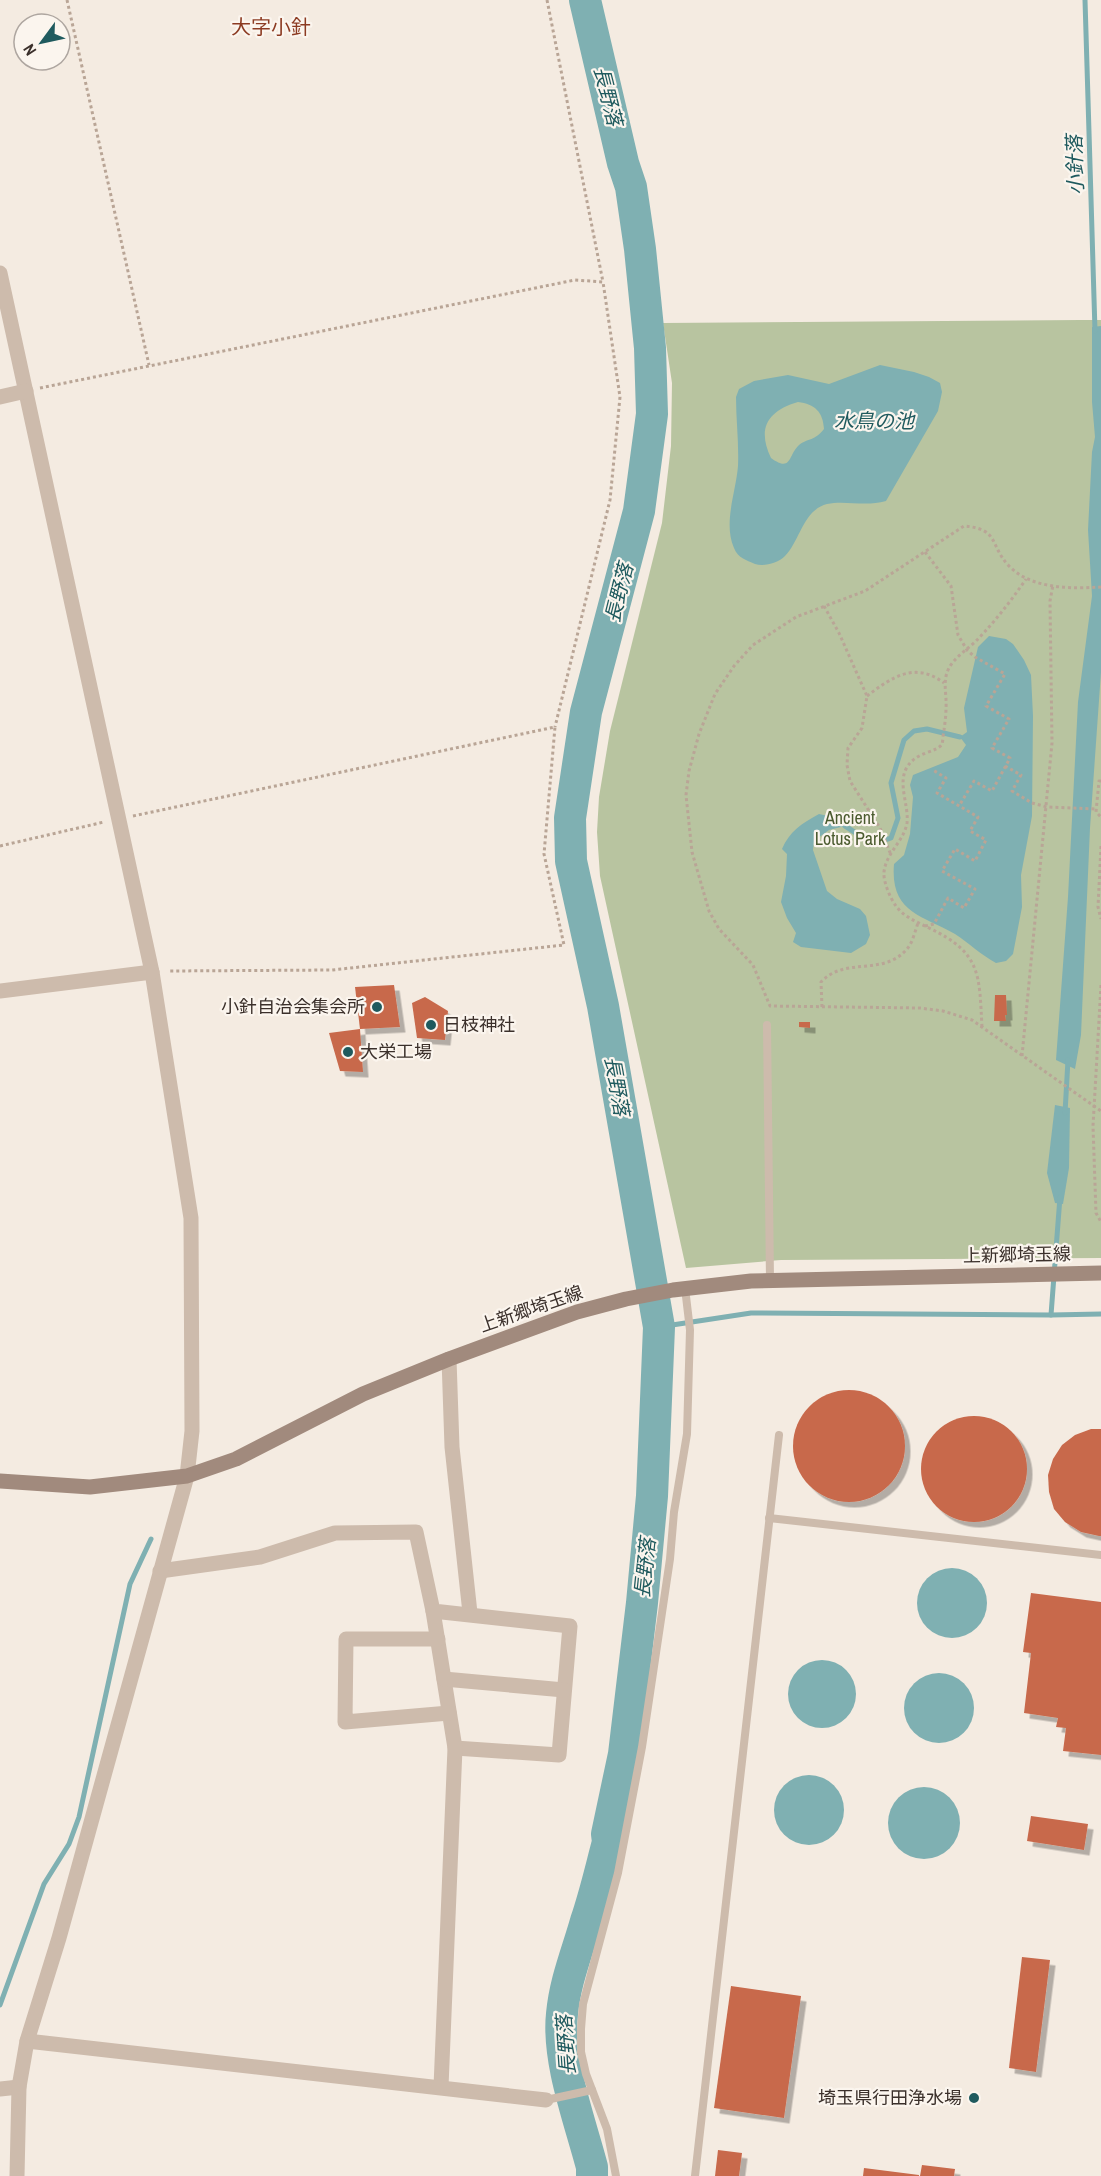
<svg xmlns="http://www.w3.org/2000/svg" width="1101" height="2176" font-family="'Archivo Narrow','Noto Sans JP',sans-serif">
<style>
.green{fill:#b8c4a0}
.water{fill:#7fb0b2;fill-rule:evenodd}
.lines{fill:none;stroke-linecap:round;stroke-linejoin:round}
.stream{stroke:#7fb0b2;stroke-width:5}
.river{stroke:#7fb0b2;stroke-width:32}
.building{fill:#c8694b;filter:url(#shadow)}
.path{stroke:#b9a596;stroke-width:3;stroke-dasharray:3 3;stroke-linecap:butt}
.service{stroke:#cdbbac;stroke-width:8}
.minor{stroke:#cdbbac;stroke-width:15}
.tertiary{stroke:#cdbbac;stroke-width:15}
.secondary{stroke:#a18a7d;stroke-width:15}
.poi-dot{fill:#1f5a5e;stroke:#fbf5ee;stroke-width:2}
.labels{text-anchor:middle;stroke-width:4.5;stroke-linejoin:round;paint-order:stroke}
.park-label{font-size:18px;fill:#4a5a2e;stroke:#fbf5ee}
.poi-label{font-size:18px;fill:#3b302b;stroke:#fbf5ee;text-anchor:end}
.street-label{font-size:18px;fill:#3b302b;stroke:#fbf5ee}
.neighbourhood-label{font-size:20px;fill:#8c3b22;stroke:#fbf5ee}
.water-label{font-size:20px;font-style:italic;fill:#1f5a5e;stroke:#fbf5ee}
</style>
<defs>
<filter id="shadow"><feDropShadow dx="5.5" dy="5.5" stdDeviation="0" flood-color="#0004"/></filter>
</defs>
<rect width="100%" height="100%" fill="#f4ebe1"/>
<polygon class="green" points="1081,320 1101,320 1101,1258 781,1260 686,1268 600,876 597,832 599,797 610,731 662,523 671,446 672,383 663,323"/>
<g class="water">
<polygon points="1101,326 1101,672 1090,828 1081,1035 1075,1069 1056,1060 1068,897 1078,702 1092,596 1088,530 1092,452 1095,437 1092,402 1092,327"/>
<path d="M880,365L914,372L929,377L940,383L942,392L938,411L886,501C865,507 845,500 827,504C803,510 800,541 785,556C778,563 764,567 755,564C746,560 738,558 734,548C723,523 736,492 738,466C739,443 736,420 736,397L739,389L754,381L788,375L829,384ZM798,402C815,404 823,412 824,429C815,441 808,438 799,445C788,455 792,473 771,458C757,429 767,411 798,402Z"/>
<path d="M989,636L1006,639L1013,644L1024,660L1031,675L1033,716L1032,816L1021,875L1022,907L1013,954L1006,961L996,963C981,955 969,943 955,934C921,915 890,912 894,864L904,855L910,834L913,797L910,785L913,775L958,757L966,745L960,737L967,732L964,708L978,647Z"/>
<path d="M819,814L842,819L845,826L829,830L814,841L813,850L827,891L837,899L860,909L866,916L870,935L866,944L851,953L801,947L793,942L796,933L787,918L781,902L786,876L787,854L782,849C789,832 802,823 819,814Z"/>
<polygon points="1055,1105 1070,1108 1069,1168 1063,1204 1055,1203 1047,1173"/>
<circle cx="952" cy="1603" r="35"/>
<circle cx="822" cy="1694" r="34"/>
<circle cx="939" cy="1708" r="35"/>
<circle cx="809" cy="1810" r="35"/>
<circle cx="924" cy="1823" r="36"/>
</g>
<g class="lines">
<g class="stream">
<polyline points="1085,0 1095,331"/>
<path d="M845,826C863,837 869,846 891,838L898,818L891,783L904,740L914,731L927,729L960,737"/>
<polyline points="1065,1113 1068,1060"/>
<polyline points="1051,1315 1060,1197"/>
<polyline points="659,1327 751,1313 1051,1315 1101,1314"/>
<polyline points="0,2005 44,1884 69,1844 79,1817 130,1584 151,1539"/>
</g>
<path class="river" d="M585,0L623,163L631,187L640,249L650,348L652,414L639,511L586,712L570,818L571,861L603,1006L659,1327L652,1496L642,1603L624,1754L607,1834L608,1842C601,1868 595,1895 586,1921C577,1953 565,1981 562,2014C557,2061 580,2121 592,2167V2176"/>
</g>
<g class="building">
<polygon points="394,985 400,1027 360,1029 355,987"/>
<polygon points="995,995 1006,995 1007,1015 1005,1015 1006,1021 994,1021"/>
<polygon points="425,997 448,1011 445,1040 417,1038 412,1003"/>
<polygon points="799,1022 810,1022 810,1028 799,1027"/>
<polygon points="360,1029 363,1072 340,1071 329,1033"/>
<circle cx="849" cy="1446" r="56"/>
<circle cx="974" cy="1469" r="53"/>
<polygon points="1091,1429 1101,1429 1101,1536 1099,1536 1081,1532 1065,1522 1054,1509 1049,1492 1048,1475 1053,1459 1062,1445 1075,1435"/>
<polygon points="1031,1593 1101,1602 1101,1755 1063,1751 1066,1728 1056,1727 1058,1718 1024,1713 1031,1653 1023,1652"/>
<polygon points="1031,1816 1088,1824 1084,1850 1027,1841"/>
<polygon points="1022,1957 1050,1960 1036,2072 1009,2068"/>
<polygon points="731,1986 801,1996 784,2118 714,2108"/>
<polygon points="718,2150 742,2153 739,2176 715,2176"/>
<polygon points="922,2165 955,2169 954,2176 920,2176"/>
<polygon points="864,2168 919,2175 919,2176 863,2176"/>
</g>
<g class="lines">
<g class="path">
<polyline points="67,0 149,365"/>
<polyline points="547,0 603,282"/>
<polyline points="40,388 575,280 603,282 620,397 610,500 555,727"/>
<polyline points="925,552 951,586 958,635 967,650 975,657 1005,674 986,706 1009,719 992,748 1010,758 992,791 974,781 959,806"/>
<path d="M1101,587C1071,589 1031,589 1009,566C989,545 1000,529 964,526L865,591L796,617L753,645L734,666L715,694L699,734L689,771L686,795L692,852L709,911L719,929L753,965L770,1006L920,1008L943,1011L972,1020L1101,1111"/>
<polyline points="824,606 839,633 867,696 862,728 848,748 847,765 850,781 880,828 891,855"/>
<path d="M867,696C892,677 915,661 944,683"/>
<polyline points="1005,766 1021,775 1012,791 1032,803 1047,807 1096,809"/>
<polyline points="1101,781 1099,781 1096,812 1101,817"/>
<polyline points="133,816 555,727 544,854 564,945 332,970 168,971"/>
<polyline points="0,846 104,822"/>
<polyline points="1101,846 1098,907 1101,919"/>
<polyline points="925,926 934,924 948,898 964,908 975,889 942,871 955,849 975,861 986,840 970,831 978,817 937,793 946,778 933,770"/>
<polyline points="1101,985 1093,1126 1096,1213 1101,1222"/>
<path d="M822,1007L821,982C845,956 883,977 907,949C913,942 915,931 918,923"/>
<path d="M982,1027C979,975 982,953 929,928C917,922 904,917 896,906C890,898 883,881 884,872C886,853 904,841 907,823C909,806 898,785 906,769C915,751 937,753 942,744C943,741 943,734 944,730C945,723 946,715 946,708C947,694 942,681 949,668C955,657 969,648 978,639C996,620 1011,601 1026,579"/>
<polyline points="1022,1056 1052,743 1050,601 1053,585"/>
</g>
<g class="service">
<polyline points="767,1025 770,1280"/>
<polyline points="769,1518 1101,1555"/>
<polyline points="546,2100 592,2090"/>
<polyline points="616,2176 607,2129 586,2074 581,2052 581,2029 583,2004 618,1873 642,1747 670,1559 674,1512 687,1434 690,1330 685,1288"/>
<polyline points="695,2176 779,1435"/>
</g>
<g class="minor">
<polyline points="0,273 152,972 191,1218 192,1431 187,1476"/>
<polyline points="0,397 26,391"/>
<polyline points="0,991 152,972"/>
<polyline points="449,1359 452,1447 470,1613"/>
<polyline points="160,1571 260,1557 335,1533 416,1532 433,1611 570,1626 559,1755 455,1748"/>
<polyline points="433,1611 455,1748 441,2087"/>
<polyline points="438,1639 346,1639 345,1722 449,1713"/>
<polyline points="444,1679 564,1690"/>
<polyline points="27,2041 546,2100"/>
<polyline points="0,2089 19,2087"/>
</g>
<polyline class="tertiary" points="17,2176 19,2087 27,2041 59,1938 187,1476"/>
<polyline class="secondary" points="0,1481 90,1487 187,1476 236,1459 363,1394 449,1359 577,1312 626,1299 673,1290 751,1281 1101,1273"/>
</g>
<g class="poi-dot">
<circle cx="377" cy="1007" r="6"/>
<circle cx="431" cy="1025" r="6"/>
<circle cx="348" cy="1052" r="6"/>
<circle cx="974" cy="2098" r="6"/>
</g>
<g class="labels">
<g class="park-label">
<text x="850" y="824">Ancient<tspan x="850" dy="21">Lotus Park</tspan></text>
</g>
<g class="poi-label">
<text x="365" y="1013">小針自治会集会所</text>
<text x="443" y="1031" text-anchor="start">日枝神社</text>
<text x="360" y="1058" text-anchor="start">大栄工場</text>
<text x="962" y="2104">埼玉県行田浄水場</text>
</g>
<g class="street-label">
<text transform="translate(1017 1255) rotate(-1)" y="6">上新郷埼玉線</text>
<text transform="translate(531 1309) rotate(-19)" y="6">上新郷埼玉線</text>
</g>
<g class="neighbourhood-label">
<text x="271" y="34">大字小針</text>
</g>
<g class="water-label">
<text transform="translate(608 96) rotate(76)" y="7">長野落</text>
<text transform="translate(1075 165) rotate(-92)" y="7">小針落</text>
<text x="874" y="428">水鳥の池</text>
<text transform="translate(619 593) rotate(-76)" y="7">長野落</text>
<text transform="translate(617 1086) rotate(80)" y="7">長野落</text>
<text transform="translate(645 1568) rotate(-84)" y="7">長野落</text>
<text transform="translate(566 2045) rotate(-94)" y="7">長野落</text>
</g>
</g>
<g transform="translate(42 42) rotate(237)"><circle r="28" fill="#fbf5ee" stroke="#aea6a0" stroke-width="1.5"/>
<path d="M0-4.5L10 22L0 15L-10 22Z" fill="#1f5a5e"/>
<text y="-9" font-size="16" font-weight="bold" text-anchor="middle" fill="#3b302b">N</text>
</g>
</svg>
